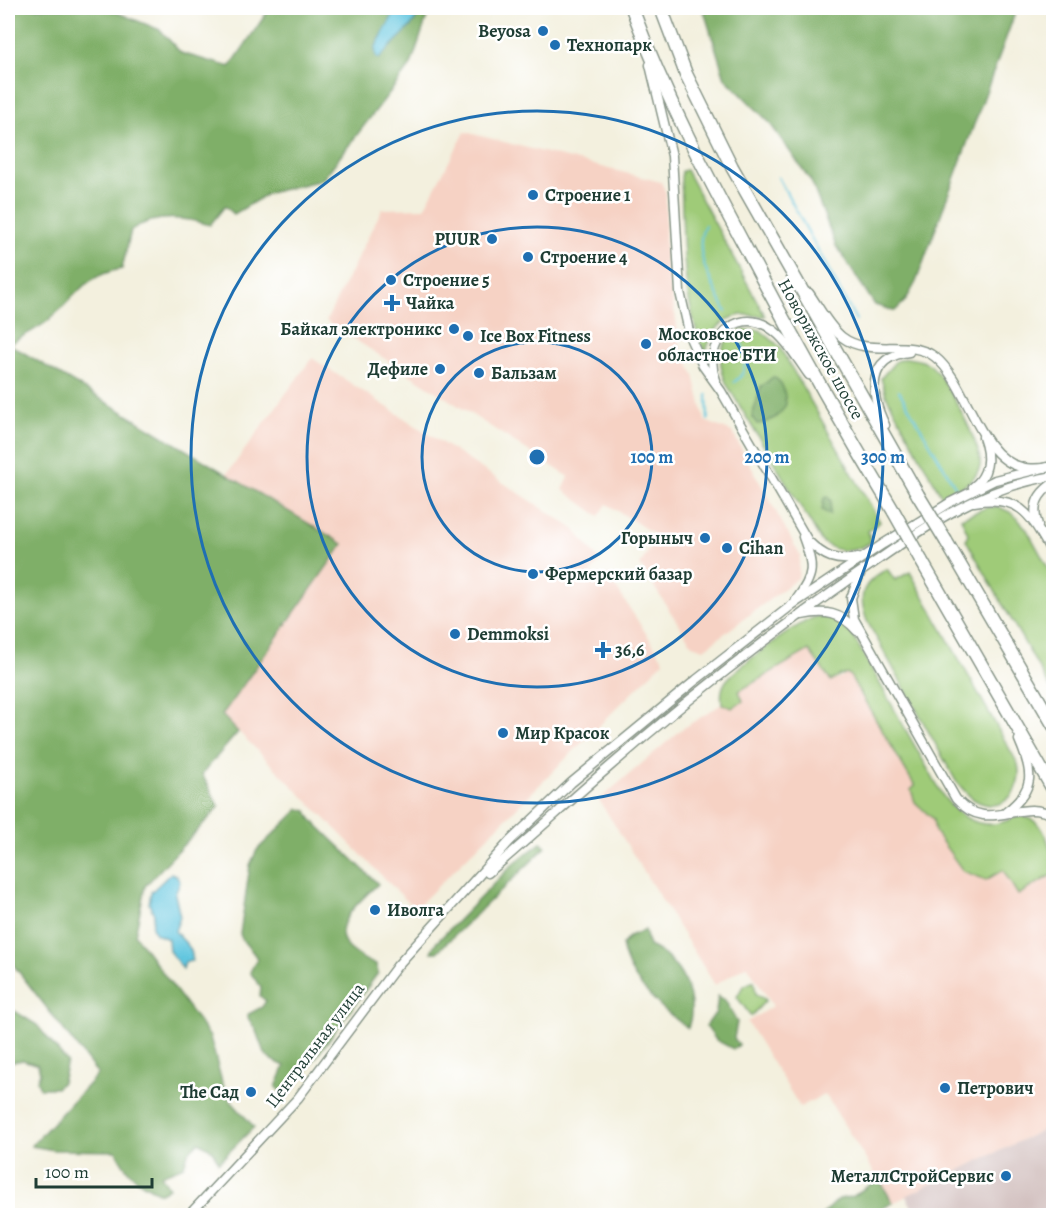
<svg xmlns="http://www.w3.org/2000/svg" width="1061" height="1223" font-family="Alegreya,serif">
<style>
.built{fill:#f6d2c4}
.industrial{fill:#d1bfbe}
.green{fill:#9fcb78;stroke:#5f8456;stroke-width:1.5;fill-rule:evenodd}
.forest{fill:#7faf68;stroke:#4f764e;stroke-width:1.5}
.water{fill:#62c6df;stroke:#40828a;stroke-width:1.5}
.lines{fill:none;stroke-linecap:round;stroke-linejoin:round}
.stream{stroke:#62c6df;stroke-width:2}
.minor-casing{stroke:#899689;stroke-width:11}
.highway-casing{stroke:#899689;stroke-width:15}
.minor{stroke:#fff;stroke-width:8}
.highway{stroke:#fff;stroke-width:12}
.highway-bridge-casing{stroke:#899689;stroke-width:15;stroke-linecap:butt}
.highway-bridge{stroke:#fff;stroke-width:12}
.ring{fill:none;stroke:#1f6fb2;stroke-width:3}
.poi-dot{fill:#1f6fb2;stroke:#fff;stroke-width:2}
.labels{text-anchor:middle;stroke-width:5;stroke-linejoin:round;paint-order:stroke}
.poi-label{font-size:18px;font-weight:bold;fill:#1f3d34;stroke:#fff;text-anchor:start}
.street-label{font-size:18px;fill:#1f3d34;stroke:#fff}
.centre{fill:#1f6fb2;stroke:#fff;stroke-width:3}
.ring-label{font-size:18px;text-anchor:middle;font-weight:bold;fill:#1f6fb2;stroke:#fff;stroke-width:5;stroke-linejoin:round;paint-order:stroke}
</style>
<rect width="100%" height="100%" fill="#fff"/>
<filter id="ink" filterUnits="userSpaceOnUse"><feTurbulence type="fractalNoise" baseFrequency=".0167" numOctaves="2"/><feDisplacementMap in="SourceGraphic" scale="12" xChannelSelector="R" yChannelSelector="G"/><feConvolveMatrix kernelMatrix="1 2 1 2 8 2 1 2 1" color-interpolation-filters="sRGB"/></filter>
<filter id="wash" filterUnits="userSpaceOnUse"><feTurbulence type="fractalNoise" baseFrequency=".008" numOctaves="4" result="noise"/><feDisplacementMap in="SourceGraphic" scale="24" xChannelSelector="R" yChannelSelector="G"/><feGaussianBlur stdDeviation="1.35" result="paint"/><feColorMatrix in="noise" values="0 0 0 0 0 0 0 0 0 0 0 0 0 0 0 0 0 1.4 0 .05"/><feComposite in="paint" operator="in"/></filter>
<g filter="url(#wash)">
<rect width="100%" height="100%" fill="#f3f0de"/>
<g class="built">
<polygon points="465,132 661,182 666,193 665,259 681,348 694,375 705,421 732,432 800,555 798,578 704,649 692,645 640,565 657,536 607,504 599,516 563,490 569,477 326,321 382,209 424,208"/>
<polygon points="312,358 574,529 600,561 591,572 596,580 608,575 664,661 415,909 222,715 343,544 227,474"/>
<polygon points="809,650 831,681 849,674 915,787 921,809 933,819 935,832 963,871 1003,870 1018,895 1053,874 1053,1125 893,1203 825,1094 800,1107 747,1022 773,1006 747,965 715,985 599,800 682,729 722,704 732,708 742,701 738,692"/>
</g>
<polygon class="industrial" points="1053,1125 1053,1215 916,1215 906,1196"/>
<g class="green">
<path d="M686,170L765,316C757,317 749,314 741,315C719,319 710,335 705,355C680,294 684,242 681,178L682,171Z"/>
<path d="M740,330H760L779,346L880,522L868,531L871,542C853,553 840,554 822,542L727,385C717,362 717,343 740,330ZM761,386L777,417L769,419L754,409L758,402Z"/>
<path d="M907,358C914,359 923,360 929,364C944,374 984,449 980,466C976,483 956,490 942,497L886,395L881,378L896,361Z"/>
<polygon points="988,507 999,507 1012,513 1026,528 1053,577 1053,693 966,540 968,534 961,518"/>
<path d="M887,569L895,580L910,572L1018,764C1023,787 1007,812 981,803C971,800 963,789 956,781L867,621C857,594 862,583 887,569Z"/>
<path d="M819,616L834,618L852,634L943,796C959,817 979,831 1006,821C1012,819 1017,815 1024,817C1048,821 1053,855 1053,874L1018,895L1003,870L986,880L963,871L935,832L933,819L915,802L911,790L915,786L849,674L840,675L831,681L809,650L739,691L743,701L732,708L722,704C721,695 721,688 726,681C737,667 802,619 819,616Z"/>
<polygon points="754,981 756,994 766,1000 751,1016 737,997 743,986"/>
</g>
<g class="forest">
<path d="M8,8H106L160,30L181,53L230,67L270,8H397L375,48C395,41 415,29 421,8H430L411,65L322,180L269,193L234,214L225,206L210,225C184,217 155,214 131,230L122,269C84,275 77,296 50,319C39,329 22,336 9,344L343,544L222,715L238,732L202,774L219,807L145,886L135,935L210,1037L222,1082L230,1100L254,1127L219,1162L212,1150L199,1142L188,1153L184,1166L161,1175L169,1188L161,1193C139,1184 126,1173 116,1151L54,1150L31,1146L98,1074L8,958Z"/>
<polygon points="703,8 1017,8 916,282 906,300 895,311 875,305 836,246 811,181 769,122 725,78"/>
<path d="M773,377C785,383 784,392 786,404C781,416 769,423 757,424L752,417L761,387Z"/>
<polygon points="827,497 831,500 830,515 822,510 824,498"/>
<path d="M299,809L307,811L311,819L378,884C360,901 322,931 355,953C362,958 368,963 376,964L378,973L295,1086L282,1092L276,1087L285,1066C261,1056 265,1054 256,1031C254,1025 249,1022 247,1015L262,1007L266,1001L260,996L261,988L250,972L257,959C253,949 243,945 240,934L250,865L257,850Z"/>
<polygon points="541,843 546,847 437,952 431,952 435,944 514,863"/>
<path d="M645,930L649,946C679,959 699,996 688,1028C661,1009 627,979 622,945L630,936Z"/>
<polygon points="718,996 725,1000 737,1022 734,1038 739,1045 733,1049 716,1040 706,1026 716,1012"/>
<polygon points="8,1007 37,1025 67,1062 62,1082 56,1088 40,1088 37,1081 40,1073 38,1065 23,1060 8,1063"/>
<polygon points="879,1179 893,1203 869,1215 822,1215 839,1199 851,1197"/>
</g>
<g class="water">
<path d="M397,8H421C416,27 392,42 379,59L376,57L375,48Z"/>
<path d="M171,873L176,875L180,882L175,894L180,917L175,931C182,941 194,946 192,961L185,962L183,969L169,951L168,939L156,934L152,927L154,914L149,904L151,892Z"/>
</g>
<g class="lines">
<g class="stream">
<polyline points="778,177 856,320"/>
<path d="M705,225C691,254 714,285 726,312"/>
<path d="M734,382C750,372 746,354 740,339"/>
<polyline points="899,391 956,488"/>
<polyline points="707,395 708,420"/>
</g>
</g>
</g>
<g filter="url(#ink)">
<g class="lines">
<g class="minor-casing">
<g id="minor">
<path d="M650,65L672,156L680,292L691,340L703,366L721,391L808,541C824,557 836,562 858,558"/>
<path d="M809,293C819,307 828,326 842,337C869,358 909,337 935,357C968,383 978,457 1021,467C1031,470 1044,468 1054,467"/>
<path d="M716,380C701,346 735,304 770,328C786,338 798,360 809,375"/>
<path d="M885,425C870,395 866,357 909,352"/>
<path d="M973,487C990,474 990,456 983,437"/>
<path d="M974,502C1023,494 1031,517 1054,556"/>
<path d="M1038,525C1031,506 1038,493 1054,483"/>
<path d="M860,574L851,598L854,619L956,799C989,836 1019,796 1054,816"/>
<path d="M796,600C815,575 814,566 803,537"/>
<path d="M802,615C825,610 841,612 857,631"/>
<path d="M1006,812C1036,789 1033,772 1019,740"/>
<path d="M488,873C529,839 568,802 608,768C687,699 770,635 856,575C920,531 975,488 1054,476"/>
<polyline points="188,1216 298,1098 397,966 510,841 571,783 696,680 792,605 883,544 951,502 995,480 1047,467"/>
</g>
</g>
<g class="highway-casing">
<g id="highway">
<path d="M632,8C664,94 706,174 749,254C795,342 843,427 894,512"/>
<polyline points="661,8 686,74 732,167 918,495"/>
<polyline points="946,541 1054,726"/>
<polyline points="921,560 1054,791"/>
</g>
</g>
<use href="#minor" class="minor"/>
<use href="#highway" class="highway"/>
<g class="highway-bridge-casing">
<g id="highway-bridge">
<polyline points="918,495 946,541"/>
<polyline points="894,512 921,560"/>
</g>
</g>
<use href="#highway-bridge" class="highway-bridge"/>
</g>
</g>
<g class="ring">
<circle cx="537" cy="457" r="115"/>
<circle cx="537" cy="457" r="230"/>
<circle cx="537" cy="457" r="346"/>
</g>
<g class="poi-dot">
<circle cx="543" cy="31" r="6"/>
<circle cx="555" cy="45" r="6"/>
<circle cx="533" cy="195" r="6"/>
<circle cx="492" cy="239" r="6"/>
<circle cx="528" cy="257" r="6"/>
<circle cx="391" cy="280" r="6"/>
<path d="M389 294h6v6h6v6h-6v6h-6v-6h-6v-6h6z"/>
<circle cx="454" cy="329" r="6"/>
<circle cx="468" cy="336" r="6"/>
<circle cx="646" cy="344" r="6"/>
<circle cx="440" cy="369" r="6"/>
<circle cx="479" cy="373" r="6"/>
<circle cx="705" cy="538" r="6"/>
<circle cx="727" cy="548" r="6"/>
<circle cx="533" cy="574" r="6"/>
<circle cx="455" cy="634" r="6"/>
<path d="M600 641h6v6h6v6h-6v6h-6v-6h-6v-6h6z"/>
<circle cx="503" cy="733" r="6"/>
<circle cx="375" cy="910" r="6"/>
<circle cx="945" cy="1088" r="6"/>
<circle cx="251" cy="1092" r="6"/>
<circle cx="1006" cy="1176" r="6"/>
</g>
<g class="labels">
<g class="poi-label">
<text x="531" y="37" text-anchor="end">Beyosa</text>
<text x="567" y="51">Технопарк</text>
<text x="545" y="201">Строение 1</text>
<text x="480" y="245" text-anchor="end">PUUR</text>
<text x="540" y="263">Строение 4</text>
<text x="403" y="286">Строение 5</text>
<text x="406" y="309">Чайка</text>
<text x="442" y="335" text-anchor="end">Байкал электроникс</text>
<text x="658" y="340">Московское<tspan x="658" dy="21">областное БТИ</tspan></text>
<text x="480" y="342">Ice Box Fitness</text>
<text x="428" y="375" text-anchor="end">Дефиле</text>
<text x="491" y="379">Бальзам</text>
<text x="693" y="544" text-anchor="end">Горыныч</text>
<text x="739" y="554">Cihan</text>
<text x="545" y="580">Фермерский базар</text>
<text x="467" y="640">Demmoksi</text>
<text x="615" y="656">36,6</text>
<text x="515" y="739">Мир Красок</text>
<text x="387" y="916">Иволга</text>
<text x="957" y="1094">Петрович</text>
<text x="239" y="1098" text-anchor="end">The Сад</text>
<text x="994" y="1182" text-anchor="end">МеталлСтройСервис</text>
</g>
<g class="street-label">
<text transform="translate(821 349) rotate(61)" y="6">Новорижское шоссе</text>
<text transform="translate(315 1045) rotate(-53)" y="6">Центральная улица</text>
</g>
</g>
<circle cx="537" cy="457" r="9" class="centre"/>
<g class="ring-label">
<text x="652" y="463">100 m</text>
<text x="767" y="463">200 m</text>
<text x="883" y="463">300 m</text>
</g>
<rect width="1061" height="1223" fill="none" stroke="#fff" stroke-width="30"/>
<path d="M36 1178v9h116v-9" fill="none" stroke="#1f3d34" stroke-width="3"/>
<text x="45" y="1178" font-size="18" fill="#1f3d34" stroke="#ffffff" stroke-width="4.5" paint-order="stroke">100 m</text>
</svg>
